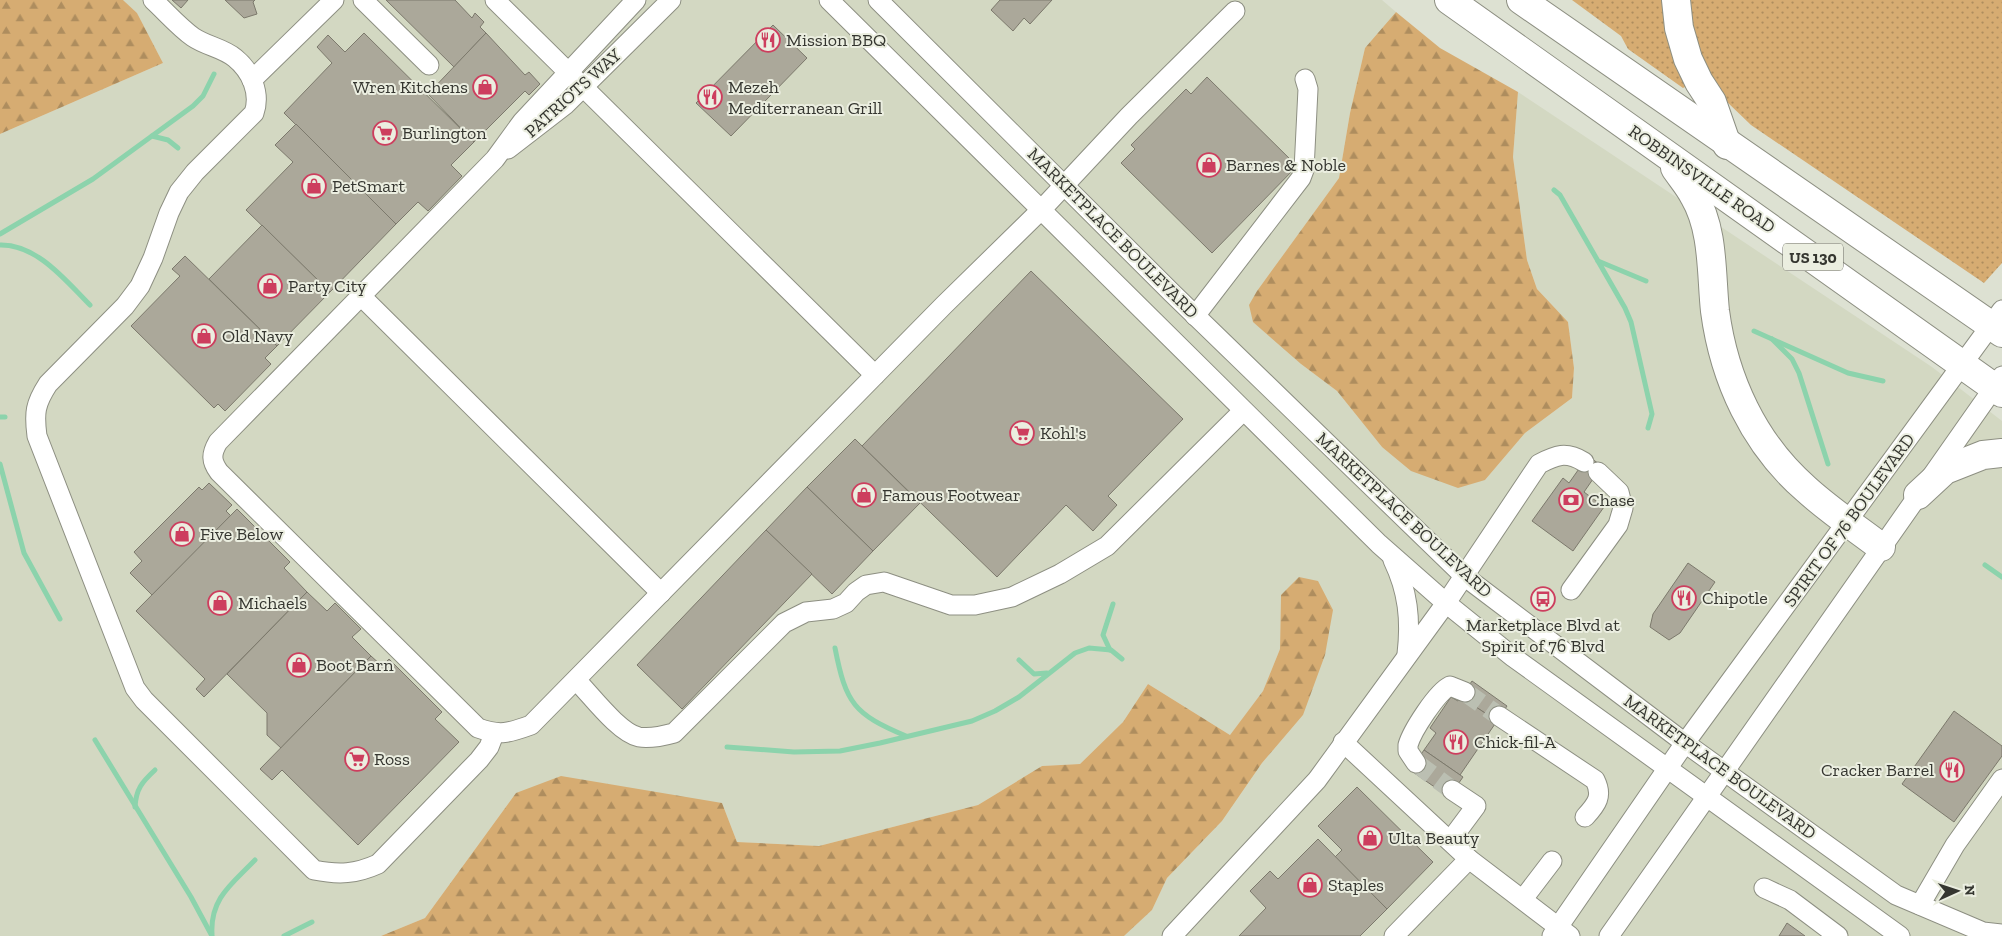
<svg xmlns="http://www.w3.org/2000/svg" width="2002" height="936" font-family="'Zilla Slab',serif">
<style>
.built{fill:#d3d8c2}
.grass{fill:url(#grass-dots)}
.forest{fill:url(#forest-firs)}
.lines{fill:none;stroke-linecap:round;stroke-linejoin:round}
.stream{stroke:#8cd3ac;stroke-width:5}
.building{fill:#aba89a;stroke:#7c796c}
.minor-tunnel{stroke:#bbbfb2;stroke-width:19;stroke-dasharray:19 9;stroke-linecap:butt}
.minor-casing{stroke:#8d8f82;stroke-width:21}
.highway-casing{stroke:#8d8f82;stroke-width:30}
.minor{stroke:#fff;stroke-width:19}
.highway{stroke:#fff;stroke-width:28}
.labels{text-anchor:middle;stroke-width:4;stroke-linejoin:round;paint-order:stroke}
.shield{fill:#ebeee0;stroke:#6c6d65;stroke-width:1}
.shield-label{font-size:16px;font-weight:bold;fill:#353630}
.poi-label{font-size:18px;fill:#353630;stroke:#ebeee0;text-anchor:start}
.street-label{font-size:18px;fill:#353630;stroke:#ebeee0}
</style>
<defs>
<pattern id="grass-dots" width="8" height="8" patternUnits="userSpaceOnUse" patternTransform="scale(1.25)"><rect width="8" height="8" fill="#d6ac72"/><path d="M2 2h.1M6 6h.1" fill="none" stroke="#ae8d5e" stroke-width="1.8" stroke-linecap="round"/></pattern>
<pattern id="forest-firs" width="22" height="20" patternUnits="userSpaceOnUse" patternTransform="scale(1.25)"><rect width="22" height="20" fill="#d6ac72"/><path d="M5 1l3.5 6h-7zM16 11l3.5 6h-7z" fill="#ae8d5e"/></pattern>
</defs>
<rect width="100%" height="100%" fill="#dde1d2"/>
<polygon class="built" points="123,0 1382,0 1396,12 1365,48 1350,113 1339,178 1257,291 1301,364 1337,391 1382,447 1485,480 1525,433 1572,398 1574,368 1568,322 1537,289 1527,260 1513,157 1518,92 1932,367 2002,421 2002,936 1124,936 1152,910 1167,878 1222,821 1262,763 1303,715 1281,595 1280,649 1263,691 1230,735 1148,684 1123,722 1080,764 1042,766 978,805 819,846 737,842 722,803 516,793 425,918 381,936 0,936 0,134 163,63 137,13"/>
<g class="grass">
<polygon points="1572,0 1667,0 1689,85 1683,88 1628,49 1621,36"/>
<polygon points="1686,0 2002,0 2002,263 1984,283 1751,125 1725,100 1699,56"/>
</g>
<g class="forest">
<polygon points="0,0 123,0 137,13 163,63 0,134"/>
<polygon points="1396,12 1440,48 1518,92 1513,157 1527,260 1537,289 1568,322 1574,368 1572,398 1525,433 1485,480 1458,488 1411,471 1382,447 1337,391 1301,364 1253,322 1249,305 1257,291 1339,178 1350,113 1365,48"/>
<polygon points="1299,577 1318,581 1333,610 1325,655 1303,715 1262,763 1222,821 1167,878 1152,910 1124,936 381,936 425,918 516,793 561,776 722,803 737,842 819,846 978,805 1042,766 1080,764 1123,722 1148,684 1230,735 1263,691 1280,649 1281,595"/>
</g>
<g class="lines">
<g class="stream">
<polyline points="152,136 168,140 178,148"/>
<polyline points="1554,190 1560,195 1625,308 1631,322 1652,414 1648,428"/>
<polyline points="0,234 93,179 193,106 203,96 214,74"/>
<path d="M0,245C37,244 66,281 90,305"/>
<polyline points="1598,261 1646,281"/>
<polyline points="1754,331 1848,373 1883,381"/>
<polyline points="1772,339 1792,359 1799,373 1828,464"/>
<polyline points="0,417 5,417"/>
<polyline points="0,464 24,553 60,619"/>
<polyline points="1985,565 2002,577"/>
<path d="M835,648C846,704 854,714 906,736"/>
<polyline points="1110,650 1103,635 1113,604"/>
<polyline points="1019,660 1034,674 1047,673"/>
<polyline points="95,740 191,897 212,936"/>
<polyline points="727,747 794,752 840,751 880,743 972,721 995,711 1019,697 1075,653 1089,648 1111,650 1122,659"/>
<path d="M135,807C136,789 142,782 155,770"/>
<path d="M212,934C210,898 232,884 255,860"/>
<polyline points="284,936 312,922"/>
</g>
</g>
<g class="building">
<polygon points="172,0 188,0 181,8"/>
<polygon points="225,0 255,0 253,2 257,14 244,18"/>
<polygon points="386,0 455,0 472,18 475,13 484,22 480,27 486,33 454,67"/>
<polygon points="1000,0 1052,0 1030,24 1024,18 1013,31 991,10"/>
<polygon points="773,25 807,58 731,136 696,103"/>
<polygon points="364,33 474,142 451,165 462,176 428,211 418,202 396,224 284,113 332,63 317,47 328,35 345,52"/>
<polygon points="486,33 525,75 529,72 540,84 529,95 525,91 474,142 428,94"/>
<polygon points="1207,77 1297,166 1212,253 1121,163 1135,149 1131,145 1186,89 1191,94"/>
<polygon points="296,124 396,224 330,292 246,210 293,162 275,145"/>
<polygon points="262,225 330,292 277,346 209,279"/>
<polygon points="185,256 277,346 265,358 271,364 225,411 218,404 214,408 131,326 180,276 172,269"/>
<polygon points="1031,271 1183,419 1108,496 1117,505 1093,531 1066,505 997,577 862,446"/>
<polygon points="855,439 920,503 873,551 807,487"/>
<polygon points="1588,456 1602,466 1584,492 1604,507 1573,551 1532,521 1563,478 1569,483"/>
<polygon points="209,483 232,505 226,511 231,516 152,595 130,573 142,561 134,552 199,487 202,490"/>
<polygon points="807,487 873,551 832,594 766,530"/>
<polygon points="237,509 290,562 284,568 307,592 204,697 196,689 205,679 136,611"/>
<polygon points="766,530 812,574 682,709 637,665"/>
<polygon points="1688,563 1715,582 1680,633 1669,640 1650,627 1653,614"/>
<polygon points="307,592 327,611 335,603 361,629 352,637 371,656 281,748 267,735 267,713 227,674"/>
<polygon points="371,656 382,666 389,659 442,712 435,719 459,742 358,845 282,770 272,780 260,769"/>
<polygon points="1472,681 1507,706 1497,721 1461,697"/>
<polygon points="1451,697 1458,701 1461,697 1497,721 1460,775 1424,750 1436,733 1430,728"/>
<polygon points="1954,711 2002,746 2002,756 1954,822 1902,784"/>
<polygon points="1424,750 1463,777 1449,797 1410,770"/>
<polygon points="1357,787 1433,862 1387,909 1335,857 1342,850 1318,826"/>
<polygon points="1318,839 1387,909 1360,936 1239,936 1266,908 1250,891 1270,871 1278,879"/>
<polygon points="1787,923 1805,936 1779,936"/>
</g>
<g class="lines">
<g class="minor-tunnel">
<polyline points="1465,692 1499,716"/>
<polyline points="1416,763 1452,790"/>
</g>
<g class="minor-casing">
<g id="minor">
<path d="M153,0C166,12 179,27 193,37C206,46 223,48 235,58C251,71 261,93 254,113L195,172L179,192L169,213L153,258L140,286L125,306L48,384C35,404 34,413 37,436L135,688L144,700L314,870C339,875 356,874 378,864L479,760L489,747L494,734"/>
<polyline points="363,0 429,65"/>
<polyline points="495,0 875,375"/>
<path d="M636,0L522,122L495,159L218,442C211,454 211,461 219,472L478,728C500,736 509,733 531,725L944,305L1042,209L1129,116L1235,11"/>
<polyline points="829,0 1379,544 1446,603 1513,657 1900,936"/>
<polyline points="878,0 1172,293 1464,576 1685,743 1896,895 1983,932 2002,934"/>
<polyline points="252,80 334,0"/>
<polyline points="508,149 565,105 671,0"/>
<polyline points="361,296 661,593"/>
<polyline points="1195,316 1301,178 1304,170 1308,89 1305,79"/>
<path d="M1393,560C1408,591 1411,620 1407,654"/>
<polyline points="1571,590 1618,525 1623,508 1619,492 1598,472"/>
<path d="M576,680C591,695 619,733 639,737C651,739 663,736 674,733L784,623L806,612L833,609L846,603L856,592L866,585L884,582L951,605H975L1012,597L1060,574L1107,546L1243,411"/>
<path d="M1499,716L1595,780C1603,796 1597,804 1585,817"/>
<polyline points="1343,742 1469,859 1570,936"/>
<path d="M1416,763L1408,751V745C1412,731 1437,692 1450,686L1465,692"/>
<polyline points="1450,841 1476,806 1452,790"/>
<polyline points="1764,888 1790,900 1838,936"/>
<polyline points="1523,899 1552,861"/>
<polyline points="1920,905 1955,845 2002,779"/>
<path d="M1172,936L1317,780L1446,603L1539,464C1556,455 1566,451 1584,462"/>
<polyline points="1394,936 1469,859"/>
<polyline points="1552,936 1685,743 2002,310"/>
<polyline points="1609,936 2002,376"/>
</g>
</g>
<g class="highway-casing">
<g id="highway">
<polyline points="1449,0 2002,393"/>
<polyline points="1521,0 2002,333"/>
<polyline points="1676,0 1679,28 1688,59 1699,82 1712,102 1727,145"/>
<path d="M1675,168C1681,177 1689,186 1694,196C1714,230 1711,273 1715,311C1724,379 1754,444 1806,489C1829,510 1856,528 1881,547"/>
<polyline points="1918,495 1945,470 1983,455 2002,453"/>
</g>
</g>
<use href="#minor" class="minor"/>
<use href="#highway" class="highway"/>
</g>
<defs>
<g id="restaurant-ring" transform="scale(1.25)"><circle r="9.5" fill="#ebeee0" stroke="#cd3e5e" stroke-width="1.5"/><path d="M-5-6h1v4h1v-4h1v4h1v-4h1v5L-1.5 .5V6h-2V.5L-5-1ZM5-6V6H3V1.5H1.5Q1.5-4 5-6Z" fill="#cd3e5e"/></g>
<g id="shop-ring" transform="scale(1.25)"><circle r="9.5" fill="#ebeee0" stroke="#cd3e5e" stroke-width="1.5"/><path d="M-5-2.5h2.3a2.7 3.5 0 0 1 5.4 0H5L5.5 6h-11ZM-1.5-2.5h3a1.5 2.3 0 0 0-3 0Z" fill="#cd3e5e"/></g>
<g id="supermarket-ring" transform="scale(1.25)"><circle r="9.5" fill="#ebeee0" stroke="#cd3e5e" stroke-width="1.5"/><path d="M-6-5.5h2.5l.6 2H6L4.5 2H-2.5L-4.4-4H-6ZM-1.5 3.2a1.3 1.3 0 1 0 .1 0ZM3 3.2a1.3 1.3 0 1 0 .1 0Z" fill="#cd3e5e"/></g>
<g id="bank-ring" transform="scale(1.25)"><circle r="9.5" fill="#ebeee0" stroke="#cd3e5e" stroke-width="1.5"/><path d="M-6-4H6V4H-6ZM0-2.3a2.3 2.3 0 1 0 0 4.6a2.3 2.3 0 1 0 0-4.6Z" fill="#cd3e5e"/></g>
<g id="bus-ring" transform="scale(1.25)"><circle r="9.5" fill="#ebeee0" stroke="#cd3e5e" stroke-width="1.5"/><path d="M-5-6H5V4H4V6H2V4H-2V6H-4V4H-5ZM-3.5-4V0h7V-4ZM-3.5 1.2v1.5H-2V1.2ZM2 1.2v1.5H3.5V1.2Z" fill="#cd3e5e"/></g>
</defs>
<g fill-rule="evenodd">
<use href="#restaurant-ring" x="768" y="40"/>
<use href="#shop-ring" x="485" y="87"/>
<use href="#restaurant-ring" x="710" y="97"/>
<use href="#supermarket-ring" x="385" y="133"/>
<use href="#shop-ring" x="1209" y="165"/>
<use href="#shop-ring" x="314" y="186"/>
<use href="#shop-ring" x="270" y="286"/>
<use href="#shop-ring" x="204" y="336"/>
<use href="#supermarket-ring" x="1022" y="433"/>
<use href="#shop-ring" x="864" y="495"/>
<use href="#bank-ring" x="1571" y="500"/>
<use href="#shop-ring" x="182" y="534"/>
<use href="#restaurant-ring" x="1684" y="598"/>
<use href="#bus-ring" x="1543" y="599"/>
<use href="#shop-ring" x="220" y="603"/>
<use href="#shop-ring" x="299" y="665"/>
<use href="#restaurant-ring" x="1456" y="742"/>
<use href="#supermarket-ring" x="357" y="759"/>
<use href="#restaurant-ring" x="1952" y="770"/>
<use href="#shop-ring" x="1370" y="838"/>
<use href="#shop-ring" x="1310" y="885"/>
</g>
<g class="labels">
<rect class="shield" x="1783" y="243.5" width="60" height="27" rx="4"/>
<g class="shield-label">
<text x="1813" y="263">US 130</text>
</g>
<g class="poi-label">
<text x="786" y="46">Mission BBQ</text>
<text x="468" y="93" text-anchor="end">Wren Kitchens</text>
<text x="728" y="93">Mezeh<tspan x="728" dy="21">Mediterranean Grill</tspan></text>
<text x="402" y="139">Burlington</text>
<text x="1226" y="171">Barnes &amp; Noble</text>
<text x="332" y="192">PetSmart</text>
<text x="288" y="292">Party City</text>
<text x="222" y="342">Old Navy</text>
<text x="1040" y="439">Kohl's</text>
<text x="882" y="501">Famous Footwear</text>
<text x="1588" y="506">Chase</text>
<text x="200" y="540">Five Below</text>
<text x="1702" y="604">Chipotle</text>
<text x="238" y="609">Michaels</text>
<text x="1543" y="631" text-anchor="middle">Marketplace Blvd at<tspan x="1543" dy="21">Spirit of 76 Blvd</tspan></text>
<text x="316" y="671">Boot Barn</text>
<text x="1474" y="748">Chick-fil-A</text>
<text x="374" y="765">Ross</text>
<text x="1934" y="776" text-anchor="end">Cracker Barrel</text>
<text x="1388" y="844">Ulta Beauty</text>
<text x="1328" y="891">Staples</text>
</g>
<g class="street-label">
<text transform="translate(573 93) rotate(-42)" y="6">PATRIOTS WAY</text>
<text transform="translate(1702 179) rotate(35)" y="6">ROBBINSVILLE ROAD</text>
<text transform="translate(1113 233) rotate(45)" y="6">MARKETPLACE BOULEVARD</text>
<text transform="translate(1404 515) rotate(43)" y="6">MARKETPLACE BOULEVARD</text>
<text transform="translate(1849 520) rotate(-54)" y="6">SPIRIT OF 76 BOULEVARD</text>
<text transform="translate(1720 767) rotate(36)" y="6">MARKETPLACE BOULEVARD</text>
</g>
</g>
<g transform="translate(1957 891) rotate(87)" stroke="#ebeee0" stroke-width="4" paint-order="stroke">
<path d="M0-4L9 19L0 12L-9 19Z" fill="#353630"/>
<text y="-8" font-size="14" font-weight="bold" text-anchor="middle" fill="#353630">N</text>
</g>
</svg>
